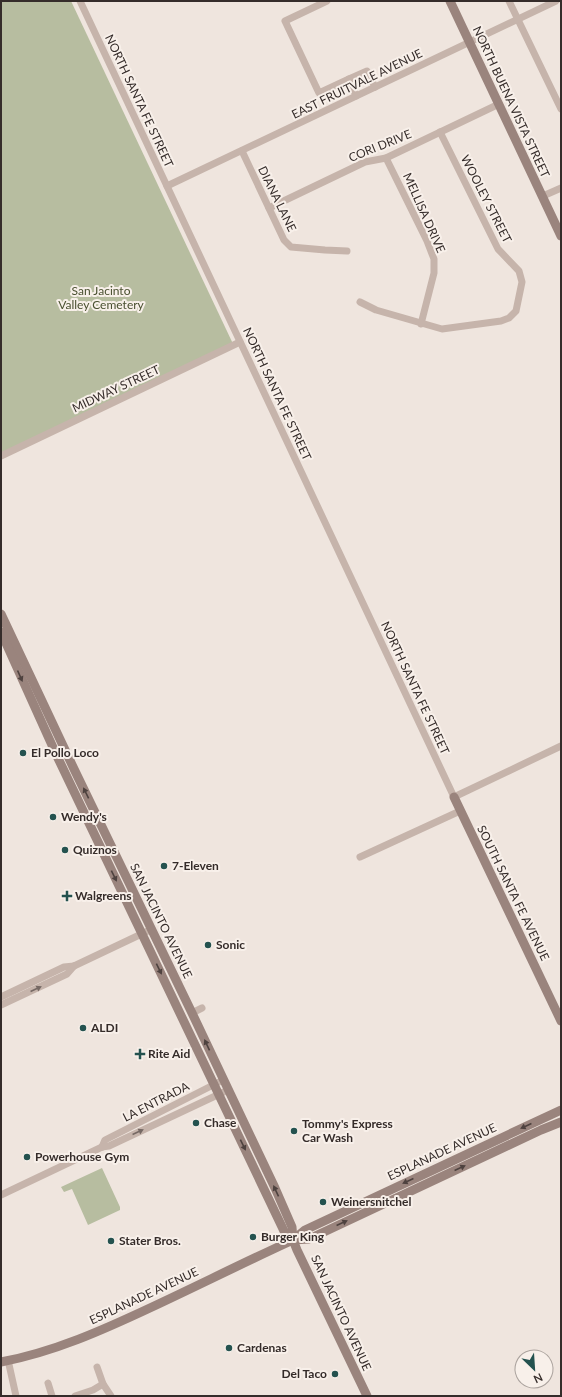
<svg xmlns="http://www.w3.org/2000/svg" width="562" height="1397" font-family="Lato,sans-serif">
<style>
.green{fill:#b7bda0}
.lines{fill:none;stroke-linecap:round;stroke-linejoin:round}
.street{stroke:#c6b4ab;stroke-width:7}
.secondary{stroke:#9a847d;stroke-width:9}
.oneway{fill:#4e423f}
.oneway2{fill:#766964}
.poi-dot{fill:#24524f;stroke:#f8f0ea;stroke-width:1.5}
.labels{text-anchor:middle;stroke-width:4;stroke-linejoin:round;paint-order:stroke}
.street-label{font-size:12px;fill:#352c2a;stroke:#f8f0ea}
.park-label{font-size:12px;fill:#495030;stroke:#f8f0ea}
.poi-label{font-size:12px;font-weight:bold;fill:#352c2a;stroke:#f8f0ea;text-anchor:start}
</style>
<rect width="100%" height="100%" fill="#efe5de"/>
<g class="green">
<polygon points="1,1 71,1 234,346 1,454"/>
<polygon points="102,1168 120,1207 120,1210 88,1225 72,1189 64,1192 61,1187"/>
</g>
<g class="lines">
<g class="street">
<polyline points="80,1 454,797 561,746"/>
<polyline points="327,1 285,21 319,93 349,79 356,96"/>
<polyline points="509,1 561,109"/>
<polyline points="349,79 367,71 375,87"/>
<polyline points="242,151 284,240 291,247 325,250 347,251"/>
<polyline points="386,158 427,241 434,259 434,273 421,324"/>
<polyline points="167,186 556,1"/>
<polyline points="543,196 561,188"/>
<polyline points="269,208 365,162 386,158 499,104"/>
<polyline points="360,302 376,310 442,329 501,321 509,318 516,311 522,282 519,271 498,249 440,132"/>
<polyline points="1,456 240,342"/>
<polyline points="360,857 460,811"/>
<polyline points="1,997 64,967 74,966 152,929"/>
<polyline points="1,1005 67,974 74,966"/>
<polyline points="192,1013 202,1008"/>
<polyline points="102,1147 105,1140 223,1080"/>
<polyline points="1,1195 102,1147 109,1146 228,1090"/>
<polyline points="8,1360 16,1396"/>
<polyline points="97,1367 103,1384 111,1396"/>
<polyline points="48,1383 52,1396"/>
<polyline points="75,1396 93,1390 103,1384"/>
</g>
<g class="secondary">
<polyline points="450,1 561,236"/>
<polyline points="1,614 74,769 192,1013 275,1188 292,1227 293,1240"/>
<polyline points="1,632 56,754 284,1231 293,1240 297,1250 367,1396"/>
<polyline points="454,797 561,1021"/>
<polyline points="293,1240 309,1239 541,1130 561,1122"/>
<path d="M1,1362C54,1352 103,1330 152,1307C199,1285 245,1262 293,1240L305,1230L561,1110"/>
</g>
</g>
<defs><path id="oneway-solid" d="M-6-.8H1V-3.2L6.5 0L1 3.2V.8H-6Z"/></defs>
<g class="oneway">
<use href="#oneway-solid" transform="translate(20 676) rotate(66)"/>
<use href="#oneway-solid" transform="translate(86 793) rotate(-116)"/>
<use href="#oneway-solid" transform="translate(114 876) rotate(64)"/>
<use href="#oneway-solid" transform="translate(159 969) rotate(64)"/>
<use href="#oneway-solid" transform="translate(207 1045) rotate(-115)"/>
<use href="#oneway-solid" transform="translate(526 1126) rotate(155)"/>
<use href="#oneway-solid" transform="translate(243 1145) rotate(64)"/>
<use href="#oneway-solid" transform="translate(460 1168) rotate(-25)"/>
<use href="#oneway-solid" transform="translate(408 1181) rotate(155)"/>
<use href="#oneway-solid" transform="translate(276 1191) rotate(-115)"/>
<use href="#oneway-solid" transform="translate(342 1223) rotate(-25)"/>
</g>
<g class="oneway2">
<use href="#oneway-solid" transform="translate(36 989) rotate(-25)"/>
<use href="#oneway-solid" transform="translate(138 1132) rotate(-25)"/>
</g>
<g class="poi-dot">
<circle cx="23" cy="753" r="4"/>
<circle cx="53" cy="817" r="4"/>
<circle cx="65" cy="850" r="4"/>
<circle cx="164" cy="866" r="4"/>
<path d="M65 890h4v4h4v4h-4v4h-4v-4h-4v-4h4z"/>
<circle cx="208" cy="945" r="4"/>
<circle cx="83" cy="1028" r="4"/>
<path d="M138 1048h4v4h4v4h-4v4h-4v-4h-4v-4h4z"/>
<circle cx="196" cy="1123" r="4"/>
<circle cx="294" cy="1131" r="4"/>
<circle cx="27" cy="1157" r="4"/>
<circle cx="323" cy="1202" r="4"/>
<circle cx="253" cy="1237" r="4"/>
<circle cx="111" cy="1241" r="4"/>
<circle cx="229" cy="1348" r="4"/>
<circle cx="335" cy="1374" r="4"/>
</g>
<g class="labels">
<g class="street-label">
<text transform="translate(357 84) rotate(-26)" y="4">EAST FRUITVALE AVENUE</text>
<text transform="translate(139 101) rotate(65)" y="4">NORTH SANTA FE STREET</text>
<text transform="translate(511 102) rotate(65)" y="4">NORTH BUENA VISTA STREET</text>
<text transform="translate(380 146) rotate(-22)" y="4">CORI DRIVE</text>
<text transform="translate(277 199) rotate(64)" y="4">DIANA LANE</text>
<text transform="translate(486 199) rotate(63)" y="4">WOOLEY STREET</text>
<text transform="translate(424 213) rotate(66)" y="4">MELLISA DRIVE</text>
<text transform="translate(116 389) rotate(-25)" y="4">MIDWAY STREET</text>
<text transform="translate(277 394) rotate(65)" y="4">NORTH SANTA FE STREET</text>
<text transform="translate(415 688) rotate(65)" y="4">NORTH SANTA FE STREET</text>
<text transform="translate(513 893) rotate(64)" y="4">SOUTH SANTA FE AVENUE</text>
<text transform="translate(161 921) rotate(64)" y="4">SAN JACINTO AVENUE</text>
<text transform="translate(156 1102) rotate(-27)" y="4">LA ENTRADA</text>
<text transform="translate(442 1152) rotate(-25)" y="4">ESPLANADE AVENUE</text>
<text transform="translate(144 1296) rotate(-25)" y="4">ESPLANADE AVENUE</text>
<text transform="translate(341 1313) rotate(65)" y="4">SAN JACINTO AVENUE</text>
</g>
<g class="park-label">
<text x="101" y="295">San Jacinto<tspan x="101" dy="14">Valley Cemetery</tspan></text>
</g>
<g class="poi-label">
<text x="31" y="757">El Pollo Loco</text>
<text x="61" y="821">Wendy's</text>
<text x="73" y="854">Quiznos</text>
<text x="172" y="870">7-Eleven</text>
<text x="75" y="900">Walgreens</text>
<text x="216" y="949">Sonic</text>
<text x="91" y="1032">ALDI</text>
<text x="148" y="1058">Rite Aid</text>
<text x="204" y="1127">Chase</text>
<text x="302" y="1128">Tommy's Express<tspan x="302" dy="14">Car Wash</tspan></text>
<text x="35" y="1161">Powerhouse Gym</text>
<text x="331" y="1206">Weinersnitchel</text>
<text x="261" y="1241">Burger King</text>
<text x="119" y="1245">Stater Bros.</text>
<text x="237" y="1352">Cardenas</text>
<text x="327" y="1378" text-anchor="end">Del Taco</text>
</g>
</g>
<rect width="562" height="1397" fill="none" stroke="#352c2a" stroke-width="4"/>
<g transform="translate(534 1369) rotate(155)"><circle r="19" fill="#f8f0ea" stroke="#aaa29d"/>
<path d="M0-3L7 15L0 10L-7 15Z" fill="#24524f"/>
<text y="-6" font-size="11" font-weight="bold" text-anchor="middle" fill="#352c2a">N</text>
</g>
</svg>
